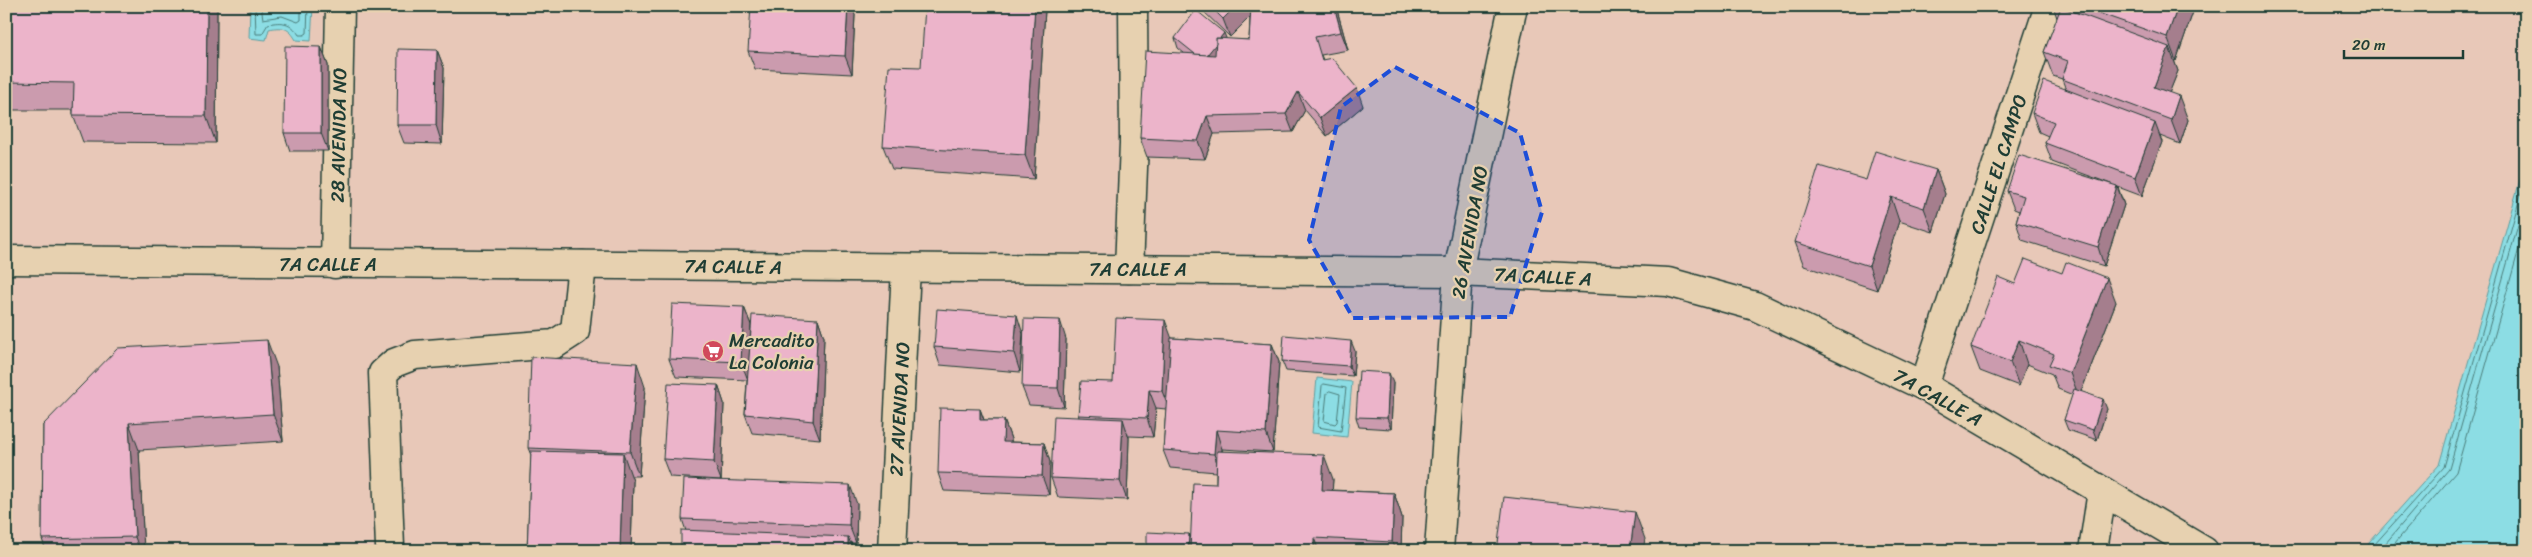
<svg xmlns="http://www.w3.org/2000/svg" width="2532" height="557" font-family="Sriracha,sans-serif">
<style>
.water{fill:#8cdde4;stroke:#609d9e}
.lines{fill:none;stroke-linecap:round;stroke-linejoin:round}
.shore{stroke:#4b7d7a;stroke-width:1}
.minor-casing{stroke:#1f3d34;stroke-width:31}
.minor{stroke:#e7d1b0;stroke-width:28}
.wall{fill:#cb9bae;stroke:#1f3d34}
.shaded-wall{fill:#a57e8d;stroke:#1f3d34}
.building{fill:#ecb4ca;stroke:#1f3d34}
.marked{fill:#1d4ed8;fill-opacity:0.2;stroke:#1d4ed8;stroke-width:4;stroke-dasharray:10 6;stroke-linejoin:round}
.labels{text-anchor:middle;stroke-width:4.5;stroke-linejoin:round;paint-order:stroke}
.street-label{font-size:19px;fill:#1f3d34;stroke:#e7d1b0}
.poi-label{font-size:19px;fill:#1f3d34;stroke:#e7d1b0;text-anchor:start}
</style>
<rect width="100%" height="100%" fill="#e8c8b8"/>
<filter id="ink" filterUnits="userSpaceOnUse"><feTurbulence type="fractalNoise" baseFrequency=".02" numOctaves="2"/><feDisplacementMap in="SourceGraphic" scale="10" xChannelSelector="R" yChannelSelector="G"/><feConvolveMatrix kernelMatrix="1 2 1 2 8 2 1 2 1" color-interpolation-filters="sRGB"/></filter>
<g filter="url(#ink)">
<g class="water">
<path d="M250,6H313L311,41L296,40C289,28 283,26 269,29L266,40L249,38Z"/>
<polygon points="2526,159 2526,551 2367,551 2369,543 2439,465"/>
<polygon points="1317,378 1352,382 1347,437 1312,433"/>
</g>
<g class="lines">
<g class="shore">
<path d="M255,6L256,34H262L268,24C282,21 291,22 299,35H304L307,33L308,6"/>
<polyline points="261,6 263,19 282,16 298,22 301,20 301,6"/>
<polygon points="1324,384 1346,388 1341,431 1318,427 1322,386"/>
<polygon points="1330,391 1340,394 1337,422 1335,424 1324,421 1327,393"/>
<polyline points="2372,551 2374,545 2444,467 2526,176"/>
<polyline points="2379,551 2449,469 2526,197"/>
<polyline points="2388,551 2456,472 2526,224"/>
</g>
<g class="minor-casing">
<g id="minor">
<polyline points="6,260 1458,272 1668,282 1755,306 1924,386 2204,551"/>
<polyline points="335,264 340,6"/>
<polyline points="1129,269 1134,143 1133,6"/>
<polyline points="1924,386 2049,6"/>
<polyline points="390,547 383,373 394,363 415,355 555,344 575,331 582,265"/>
<polyline points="892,551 906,268"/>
<polyline points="1439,551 1458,272 1513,6"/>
<polyline points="2093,551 2102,491"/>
</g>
</g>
<use href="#minor" class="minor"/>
</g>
<g class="wall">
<polygon points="6,6 217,6 216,143 83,142 73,115 73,110 10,110 6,99"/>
<polygon points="1198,6 1336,6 1348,50 1321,55 1323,60 1363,106 1327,136 1305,110 1293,132 1214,134 1205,159 1147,157 1140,138 1185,54 1178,48 1175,38 1249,40 1250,17 1230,37"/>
<polygon points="2053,6 2195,6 2176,61 2174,60 2178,71 2169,93 2188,120 2180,144 2160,136 2162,142 2142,196 2118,187 2124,205 2104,266 2022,240 2016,222 2019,211 2014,209 2007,191 2111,184 2052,162 2045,143 2048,136 2039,132 2032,113 2066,90 2062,79 2053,76 2044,52 2057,18"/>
<polygon points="1045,10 1034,179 892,169 883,146"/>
<polygon points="855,15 852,74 755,69 748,51"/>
<polygon points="321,47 328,65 328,151 290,151 284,133"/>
<polygon points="437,50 444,68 442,144 404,143 397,125"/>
<polygon points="1936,170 1945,194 1933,232 1899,221 1877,290 1804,266 1795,242 1866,180"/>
<polygon points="2116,302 2081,392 2107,409 2097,440 2068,430 2064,420 2073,395 2058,389 2052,374 2027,364 2019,386 1980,371 1971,347"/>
<polygon points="744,307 751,325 750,346 818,319 824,337 820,439 752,433 745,414 747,380 676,377 669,359"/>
<polygon points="1023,334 1020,372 940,365 934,347"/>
<polygon points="1172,338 1272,344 1279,362 1273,452 1222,449 1222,451 1333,479 1332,490 1394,493 1402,517 1401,551 1147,551 1189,534 1191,538 1216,484 1216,472 1170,468 1163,450 1166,409 1156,408 1153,437 1129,436 1129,438 1127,500 1058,497 1051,478 1079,417 1078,415 1113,382"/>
<polygon points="1066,339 1064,407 1029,405 1022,387"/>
<polygon points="1355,351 1353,376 1286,371 1282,361"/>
<polygon points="277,367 283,441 139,450 144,551 46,551 42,539 43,425"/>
<polygon points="1393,383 1391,429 1359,427 1356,417"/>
<polygon points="718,385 724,403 721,480 670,477 663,459"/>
<polygon points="645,387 639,476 631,476 633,481 631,551 527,551 531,455 528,448"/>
<polygon points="980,409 984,420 1004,420 1011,439 1011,442 1044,443 1050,462 1049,495 944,491 938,473"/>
<polygon points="857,504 856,543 851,543 854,551 681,551 686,531 682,519"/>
</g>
<g class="shaded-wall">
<polygon points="207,6 217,6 216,143 206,116"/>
<polygon points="848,6 852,6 855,15 852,74 845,56"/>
<polygon points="1035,6 1044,6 1045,10 1034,179 1025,155"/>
<polygon points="1236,6 1257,6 1258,9 1230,37 1223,19"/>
<polygon points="1334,6 1336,6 1348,50 1341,32"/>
<polygon points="2178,6 2195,6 2176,61 2167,37"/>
<polygon points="1224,33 1228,43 1207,70 1203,60"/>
<polygon points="321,47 328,65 328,151 321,133"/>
<polygon points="2169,47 2178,71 2162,111 2154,87"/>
<polygon points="437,50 444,68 442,144 436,125"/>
<polygon points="1357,88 1363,106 1327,136 1320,118"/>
<polygon points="1298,92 1305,110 1293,132 1286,114"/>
<polygon points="2179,96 2188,120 2180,144 2171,120"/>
<polygon points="1207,116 1214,134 1205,159 1198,141"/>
<polygon points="2155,123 2162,142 2142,196 2135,177"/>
<polygon points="1936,170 1945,194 1933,232 1924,208"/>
<polygon points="2117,186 2124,205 2104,266 2098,247"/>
<polygon points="1891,197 1899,221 1877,290 1869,266"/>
<polygon points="2107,278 2116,302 2079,397 2070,373"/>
<polygon points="744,307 751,325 748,380 741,362"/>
<polygon points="1017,315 1023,334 1020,372 1014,353"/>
<polygon points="818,319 824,337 820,439 813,421"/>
<polygon points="1060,320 1066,339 1064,407 1058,388"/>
<polygon points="1165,320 1172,339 1169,409 1162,391"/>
<polygon points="267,340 277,367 283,441 273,414"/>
<polygon points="2019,340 2027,364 2019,386 2010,362"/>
<polygon points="1351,341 1355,351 1353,376 1349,366"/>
<polygon points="1272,344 1279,362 1273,452 1266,433"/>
<polygon points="637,363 645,387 639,476 630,452"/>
<polygon points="1389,373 1393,383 1391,429 1387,418"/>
<polygon points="718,385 724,403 721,480 714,462"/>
<polygon points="1149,390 1156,408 1153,437 1147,418"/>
<polygon points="2103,399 2107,409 2097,440 2093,430"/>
<polygon points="980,409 987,428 980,420"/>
<polygon points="1123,419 1129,438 1127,500 1120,481"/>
<polygon points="1004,420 1011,439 1010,460 1003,442"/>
<polygon points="129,423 139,450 144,551 140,551 135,537"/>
<polygon points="1216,430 1222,449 1220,472 1214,454"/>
<polygon points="1044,443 1050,462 1049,495 1042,476"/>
<polygon points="623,453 633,481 631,551 620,551"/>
<polygon points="1324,455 1333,479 1331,514 1322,490"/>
<polygon points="850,485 857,504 856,543 849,525"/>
<polygon points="1394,493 1402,517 1401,551 1395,551 1392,542"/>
<polygon points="1635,512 1645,539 1643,551 1630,551"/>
<polygon points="1189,534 1195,551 1188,551"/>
<polygon points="848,537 854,551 848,551"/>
<polygon points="1314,538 1319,551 1314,551"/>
</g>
<g class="building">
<polygon points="6,6 207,6 206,116 73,115 74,83 6,82"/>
<polygon points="751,6 848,6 845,56 748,51"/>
<polygon points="925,6 1035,6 1025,155 883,146 889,66 921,67"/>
<polygon points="1210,6 1236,6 1223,19"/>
<polygon points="1251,6 1334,6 1341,32 1315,37 1322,60 1332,58 1357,88 1320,118 1298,92 1286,114 1207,116 1198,141 1140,138 1145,51 1215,55 1216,38 1249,40"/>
<polygon points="2078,6 2178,6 2167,37"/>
<polygon points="2061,7 2169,47 2154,87 2179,96 2171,120 2062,79 2068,61 2044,52"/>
<polygon points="1196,10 1224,33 1220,38 1216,38 1216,44 1207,55 1195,54 1175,38"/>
<polygon points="285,46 321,47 321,133 284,133"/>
<polygon points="398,49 437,50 436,125 397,125"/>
<polygon points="2044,81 2155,123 2135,177 2045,143 2054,122 2032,113"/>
<polygon points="1875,151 1936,170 1924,208 1891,197 1869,266 1795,242 1819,166 1866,180"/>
<polygon points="2019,155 2117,186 2098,247 2016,222 2024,196 2007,191"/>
<polygon points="2025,259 2062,273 2066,262 2107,278 2070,373 2049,365 2054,354 2019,340 2010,362 1971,347 1998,277 2015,284"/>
<polygon points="672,304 744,307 741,362 669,359"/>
<polygon points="937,309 1017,315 1014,353 934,347"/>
<polygon points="752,315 818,319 813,421 745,414"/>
<polygon points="1116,318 1165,320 1162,391 1149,390 1147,418 1078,415 1081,381 1113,382"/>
<polygon points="1024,319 1060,320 1058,388 1022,387"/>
<polygon points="1284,335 1351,341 1349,366 1282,361"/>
<polygon points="1171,338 1272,344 1266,433 1216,430 1214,454 1163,450"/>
<polygon points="267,340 273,414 129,423 135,537 42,539 43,425 118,348"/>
<polygon points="531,357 637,363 630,452 528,448"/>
<polygon points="1359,371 1389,373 1387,418 1356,417"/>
<polygon points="668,383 718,385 714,462 663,459"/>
<polygon points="2074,389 2103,399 2093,430 2064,420"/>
<polygon points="940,408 980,409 980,420 1004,420 1003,442 1044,443 1042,476 938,473"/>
<polygon points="1054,416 1123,419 1120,481 1051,478"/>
<polygon points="531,451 623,453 620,551 527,551"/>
<polygon points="1217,451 1324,455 1322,490 1394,493 1392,542 1314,538 1314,551 1190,551 1193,483 1216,484"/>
<polygon points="684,479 850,485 849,525 682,519"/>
<polygon points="1504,497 1635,512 1630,551 1497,551"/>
<polygon points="681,530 848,537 848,551 681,551"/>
<polygon points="1147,532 1189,534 1188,551 1147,551"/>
</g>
</g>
<path class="marked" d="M1395,67L1520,133L1542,212L1510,317L1353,318L1309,240L1341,107Z"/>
<defs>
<g id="supermarket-disc" transform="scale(1.125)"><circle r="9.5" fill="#d1495b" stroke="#e7d1b0"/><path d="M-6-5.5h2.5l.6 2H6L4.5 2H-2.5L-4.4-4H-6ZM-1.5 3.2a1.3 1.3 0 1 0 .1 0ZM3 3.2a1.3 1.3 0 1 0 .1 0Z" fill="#fff"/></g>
</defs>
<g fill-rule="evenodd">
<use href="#supermarket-disc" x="713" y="351"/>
</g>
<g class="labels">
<g class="street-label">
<text transform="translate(338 135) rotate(-89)" y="7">28 AVENIDA NO</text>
<text transform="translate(1998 164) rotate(-72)" y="7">CALLE EL CAMPO</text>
<text transform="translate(1469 232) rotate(-80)" y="7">26 AVENIDA NO</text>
<text x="328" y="271">7A CALLE A</text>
<text transform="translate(733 266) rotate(1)" y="7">7A CALLE A</text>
<text x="1138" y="276">7A CALLE A</text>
<text transform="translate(1543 276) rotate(3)" y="7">7A CALLE A</text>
<text transform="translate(1938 397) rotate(29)" y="7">7A CALLE A</text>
<text transform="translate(899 409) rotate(-87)" y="7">27 AVENIDA NO</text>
</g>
<g class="poi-label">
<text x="729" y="347">Mercadito<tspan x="729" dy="22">La Colonia</tspan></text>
</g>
</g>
<rect width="2532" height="557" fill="none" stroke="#e7d1b0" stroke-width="25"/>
<rect x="12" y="12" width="2507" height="532" fill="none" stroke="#1f3d34" stroke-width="2" filter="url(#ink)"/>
<path d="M2344 50v8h119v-8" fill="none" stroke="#1f3d34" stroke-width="2.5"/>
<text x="2352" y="50" font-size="15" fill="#1f3d34" stroke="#e7d1b0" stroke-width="4" paint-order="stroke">20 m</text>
</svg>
